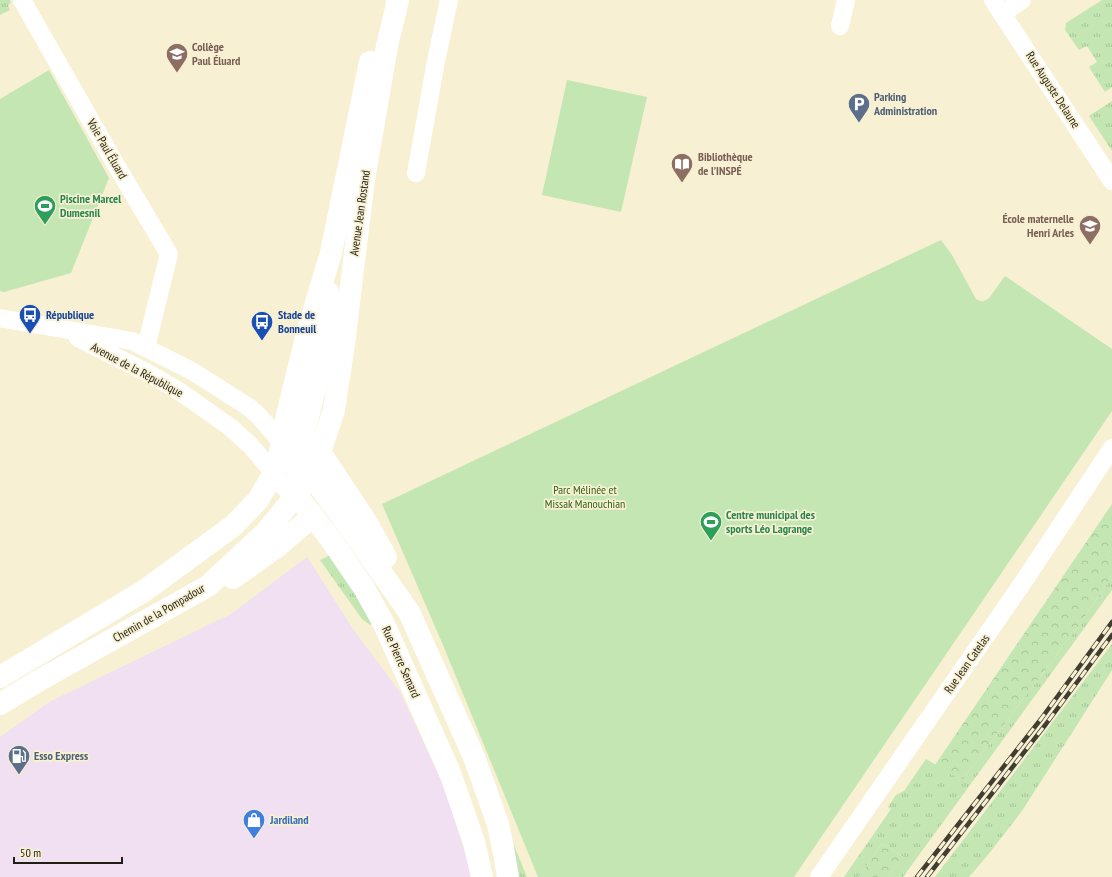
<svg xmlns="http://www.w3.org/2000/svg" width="1112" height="877" font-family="'PT Sans Narrow',sans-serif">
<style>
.commercial{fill:#f0e0f2}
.grass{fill:url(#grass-tufts)}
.forest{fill:url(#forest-crowns)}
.pitch{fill:#c3e6b3}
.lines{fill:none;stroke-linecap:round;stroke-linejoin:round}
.minor{stroke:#fff;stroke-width:18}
.major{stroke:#fff;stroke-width:22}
.rail-casing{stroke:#413d30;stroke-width:4.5}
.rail{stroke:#f8f0d3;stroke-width:3;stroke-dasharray:9;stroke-linecap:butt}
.labels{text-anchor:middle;stroke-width:3.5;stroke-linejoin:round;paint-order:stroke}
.education-label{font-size:12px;font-weight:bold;fill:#785e54;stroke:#f8f0d3;text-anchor:start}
.street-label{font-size:12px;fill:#211e13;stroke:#f8f0d3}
.service-label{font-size:12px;font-weight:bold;fill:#4e5e75;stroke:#f8f0d3;text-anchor:start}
.leisure-label{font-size:12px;font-weight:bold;fill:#27864d;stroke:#f8f0d3;text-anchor:start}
.transit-label{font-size:12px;font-weight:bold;fill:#164399;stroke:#f8f0d3;text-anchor:start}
.park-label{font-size:12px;fill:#326216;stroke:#f8f0d3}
.shop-label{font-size:12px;font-weight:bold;fill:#366cbe;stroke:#f8f0d3;text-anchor:start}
</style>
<defs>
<pattern id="grass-tufts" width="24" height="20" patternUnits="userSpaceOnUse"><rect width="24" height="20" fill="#c3e6b3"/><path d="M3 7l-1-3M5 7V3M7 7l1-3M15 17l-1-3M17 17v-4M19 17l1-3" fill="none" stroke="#a7c599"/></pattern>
<pattern id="forest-crowns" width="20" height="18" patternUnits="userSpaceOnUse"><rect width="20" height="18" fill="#c3e6b3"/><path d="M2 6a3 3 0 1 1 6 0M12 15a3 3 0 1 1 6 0" fill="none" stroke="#a7c599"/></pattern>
</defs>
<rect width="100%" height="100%" fill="#f8f0d3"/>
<polygon class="commercial" points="307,557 353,629 400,692 446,791 472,877 0,877 0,737 49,702 231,614"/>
<g class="grass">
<polygon points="0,0 10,0 11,3 8,5 10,10 0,15"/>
<polygon points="1102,0 1112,0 1112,87 1105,92 1089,67 1097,62 1087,46 1079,50 1065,30 1066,23"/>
<polygon points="1112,101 1112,151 1089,116"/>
<polygon points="331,555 342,571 372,624 370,625 362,619 320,560"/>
<polygon points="1112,576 1112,590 903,877 888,877 903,857 882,843 859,877 844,877 891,809 888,807 896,795 904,791 926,759 962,780 1080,624"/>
<polygon points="1112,644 1112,670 1022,811 987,856 969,877 935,877"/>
<polygon points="511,838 527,877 515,877"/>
</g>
<g class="forest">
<polygon points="1112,504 1112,576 1080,624 962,780 935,765"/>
<polygon points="882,843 903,857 888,877 859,877"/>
</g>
<g class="pitch">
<polygon points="49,70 109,178 71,273 4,292 0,291 0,99"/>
<polygon points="567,80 647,97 621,212 542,195"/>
<path d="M941,240L952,255L976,299C981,302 984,302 989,298L1005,276L1112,349V411L794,877H538L443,645L382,504Z"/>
</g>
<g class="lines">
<g class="minor">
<polyline points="22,0 116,165 169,254 148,339 145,347"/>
<polyline points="993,0 1112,181"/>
<polyline points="1002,14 1022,0"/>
<polyline points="840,26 846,0"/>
<polyline points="416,173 436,61 449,0"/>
<polyline points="0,318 132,341 192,371 247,406 258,415 282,443"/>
<polyline points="78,338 148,373 179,391 230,427 250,445 274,473"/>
<polyline points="819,877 1024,581 1112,448"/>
</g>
<g class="major">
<polyline points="282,443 310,474 338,511 409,612 474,757 498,824 503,848 508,877"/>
<polyline points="320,452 367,523 386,557"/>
<polyline points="297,470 298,452 308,417 319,371 326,326 328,292"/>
<polyline points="285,485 296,495 313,516 332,541 364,588 384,624 450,773 474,842 482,877"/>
<polyline points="233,578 278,546 313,516"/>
<polyline points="0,677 144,591 233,526 258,500 274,473 278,461 282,443 287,415 309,326 331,253 370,62"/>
<polyline points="0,704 38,681 208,586 266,532 296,495 310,474 320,452 334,410 344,344 354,261 364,180 387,46 398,0"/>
</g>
<g class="rail-casing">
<g id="rail">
<polyline points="917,877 1041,719 1112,622"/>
<polyline points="927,877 1046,724 1112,635"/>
</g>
</g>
<use href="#rail" class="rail"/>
</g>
<defs>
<g id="school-pin" transform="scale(1.15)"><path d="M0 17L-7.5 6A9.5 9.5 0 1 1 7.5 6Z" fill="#8d6e63" stroke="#f8f0d3"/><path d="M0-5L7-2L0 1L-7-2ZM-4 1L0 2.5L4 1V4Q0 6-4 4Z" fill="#fff"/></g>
<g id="parking-pin" transform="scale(1.15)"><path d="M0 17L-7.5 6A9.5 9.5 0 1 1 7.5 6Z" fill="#5c6f8a" stroke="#f8f0d3"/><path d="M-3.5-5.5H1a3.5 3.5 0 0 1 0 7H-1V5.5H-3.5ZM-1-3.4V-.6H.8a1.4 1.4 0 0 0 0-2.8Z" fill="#fff"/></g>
<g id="library-pin" transform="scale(1.15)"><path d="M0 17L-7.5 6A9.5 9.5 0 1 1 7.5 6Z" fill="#8d6e63" stroke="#f8f0d3"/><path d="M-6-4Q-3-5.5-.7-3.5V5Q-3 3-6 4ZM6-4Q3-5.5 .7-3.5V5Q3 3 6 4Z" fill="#fff"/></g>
<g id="stadium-pin" transform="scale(1.15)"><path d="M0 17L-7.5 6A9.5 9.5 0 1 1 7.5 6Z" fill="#2e9e5b" stroke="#f8f0d3"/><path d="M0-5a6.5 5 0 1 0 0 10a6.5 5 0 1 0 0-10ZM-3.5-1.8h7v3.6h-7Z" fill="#fff"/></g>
<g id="bus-pin" transform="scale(1.15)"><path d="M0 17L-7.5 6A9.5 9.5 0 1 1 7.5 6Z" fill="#1a4fb4" stroke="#f8f0d3"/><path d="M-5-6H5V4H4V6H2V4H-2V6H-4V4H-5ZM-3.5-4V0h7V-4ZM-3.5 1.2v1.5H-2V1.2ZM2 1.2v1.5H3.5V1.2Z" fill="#fff"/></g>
<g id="fuel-pin" transform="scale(1.15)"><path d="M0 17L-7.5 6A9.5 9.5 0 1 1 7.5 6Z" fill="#5c6f8a" stroke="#f8f0d3"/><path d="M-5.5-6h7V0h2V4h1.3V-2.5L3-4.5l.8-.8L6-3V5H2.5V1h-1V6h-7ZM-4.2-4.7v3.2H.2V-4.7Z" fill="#fff"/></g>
<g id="shop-pin" transform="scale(1.15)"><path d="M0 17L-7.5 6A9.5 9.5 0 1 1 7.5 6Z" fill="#3f7fe0" stroke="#f8f0d3"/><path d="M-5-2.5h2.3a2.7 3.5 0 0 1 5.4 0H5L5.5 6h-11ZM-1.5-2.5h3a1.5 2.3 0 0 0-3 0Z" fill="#fff"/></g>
</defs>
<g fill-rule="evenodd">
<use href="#school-pin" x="177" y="54"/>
<use href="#parking-pin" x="859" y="104"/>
<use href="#library-pin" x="682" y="164"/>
<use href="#stadium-pin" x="45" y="206"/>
<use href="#school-pin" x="1090" y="226"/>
<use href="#bus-pin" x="30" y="315"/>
<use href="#bus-pin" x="262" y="322"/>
<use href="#stadium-pin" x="711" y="522"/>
<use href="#fuel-pin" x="19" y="756"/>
<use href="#shop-pin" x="254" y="820"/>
</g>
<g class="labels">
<g class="education-label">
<text x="192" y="51">Collège<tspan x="192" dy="14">Paul Éluard</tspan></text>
<text x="698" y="161">Bibliothèque<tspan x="698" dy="14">de l’INSPÉ</tspan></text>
<text x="1074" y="223" text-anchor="end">École maternelle<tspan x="1074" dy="14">Henri Arles</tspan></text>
</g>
<g class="street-label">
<text transform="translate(1053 90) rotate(57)" y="4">Rue Auguste Delaune</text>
<text transform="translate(107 149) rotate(60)" y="4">Voie Paul Éluard</text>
<text transform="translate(360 213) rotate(-82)" y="4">Avenue Jean Rostand</text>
<text transform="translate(137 370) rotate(28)" y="4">Avenue de la République</text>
<text transform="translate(159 613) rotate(-30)" y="4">Chemin de la Pompadour</text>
<text transform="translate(401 662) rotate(66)" y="4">Rue Pierre Semard</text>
<text transform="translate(967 664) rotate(-55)" y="4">Rue Jean Catelas</text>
</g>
<g class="service-label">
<text x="874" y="101">Parking<tspan x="874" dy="14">Administration</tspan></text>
<text x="34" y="760">Esso Express</text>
</g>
<g class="leisure-label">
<text x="60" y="203">Piscine Marcel<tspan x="60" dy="14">Dumesnil</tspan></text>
<text x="726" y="519">Centre municipal des<tspan x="726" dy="14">sports Léo Lagrange</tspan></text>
</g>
<g class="transit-label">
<text x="46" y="319">République</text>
<text x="278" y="319">Stade de<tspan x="278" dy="14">Bonneuil</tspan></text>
</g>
<g class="park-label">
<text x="585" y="494">Parc Mélinée et<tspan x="585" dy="14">Missak Manouchian</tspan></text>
</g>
<g class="shop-label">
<text x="270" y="824">Jardiland</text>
</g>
</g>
<path d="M14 857v6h108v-6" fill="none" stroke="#211e13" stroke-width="2"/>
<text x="20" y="857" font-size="12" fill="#211e13" stroke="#f8f0d3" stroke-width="3" paint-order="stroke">50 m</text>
</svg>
